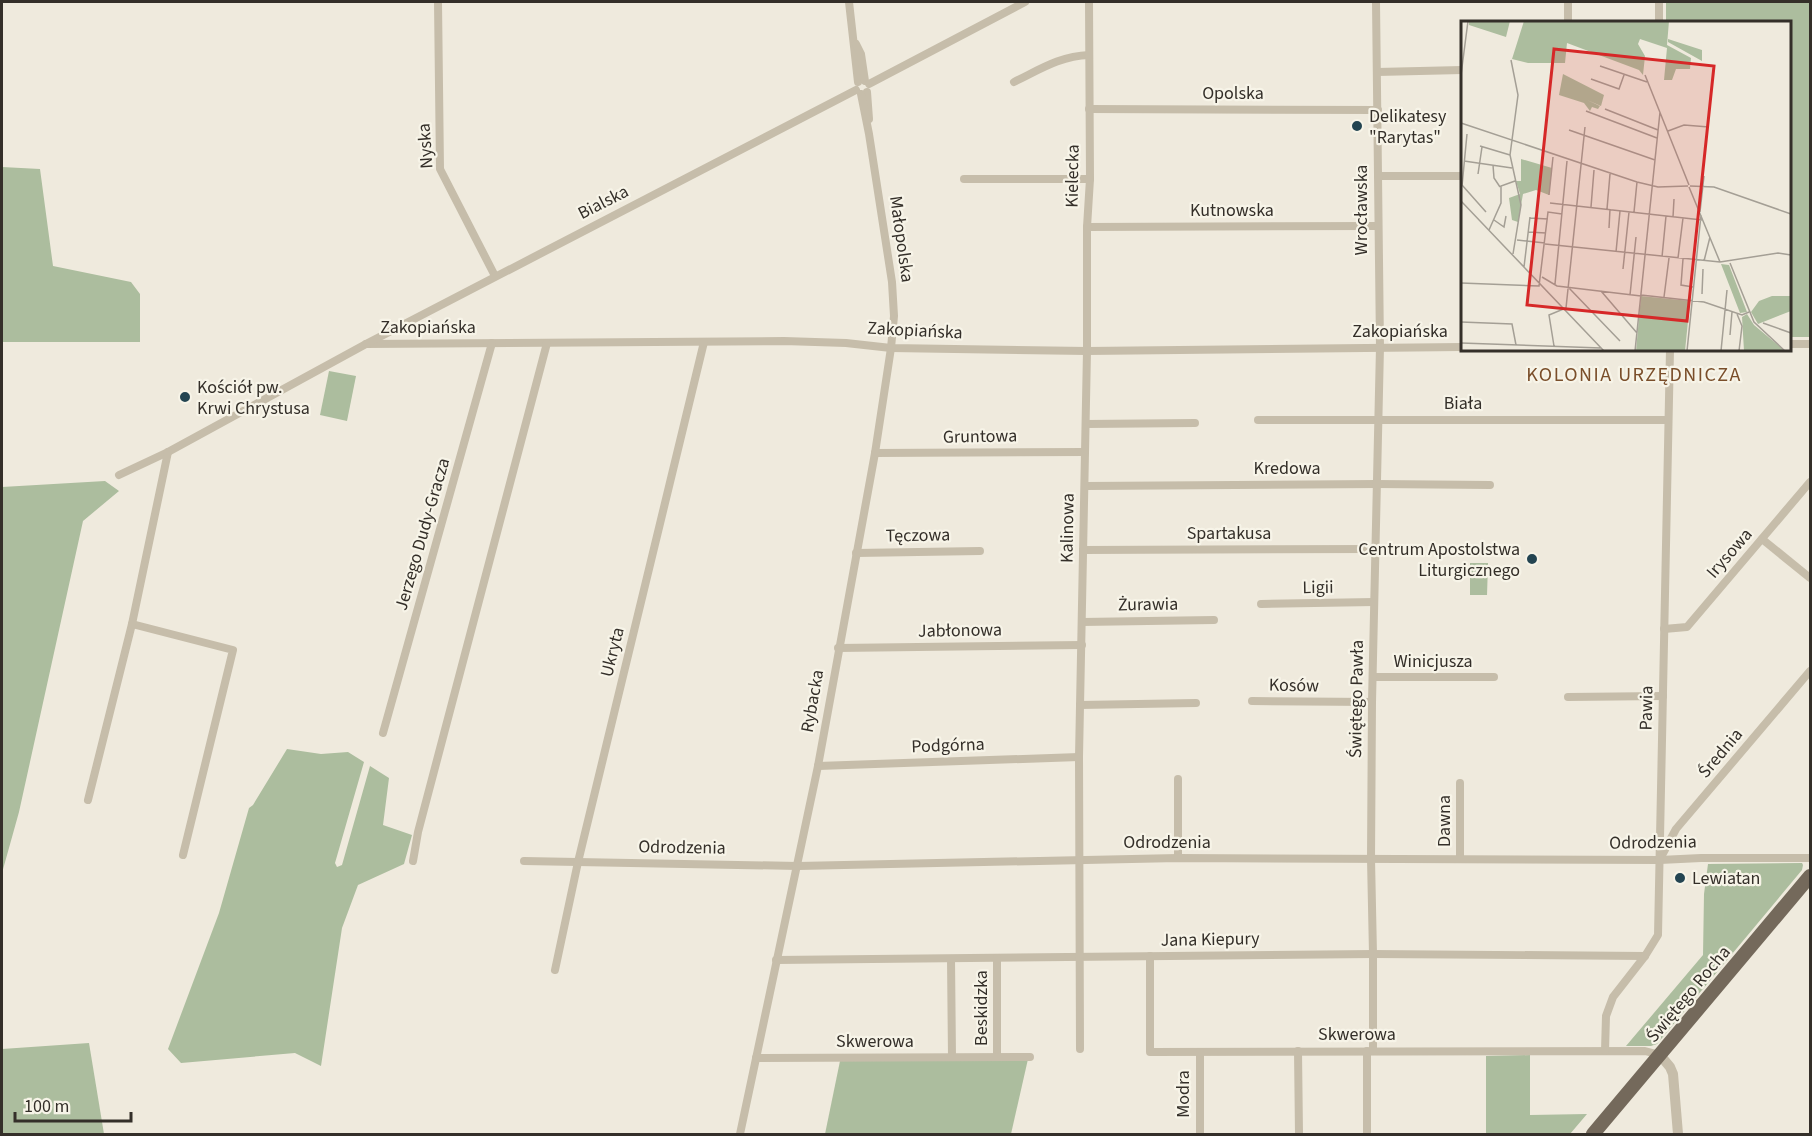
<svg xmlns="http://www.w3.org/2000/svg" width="1812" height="1136" font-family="'Source Sans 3',sans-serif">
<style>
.green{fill:#acbd9e}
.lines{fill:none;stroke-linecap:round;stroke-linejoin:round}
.minor{stroke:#c6bdaa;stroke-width:8}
.tertiary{stroke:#c6bdaa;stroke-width:10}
.primary{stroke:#74695b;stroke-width:14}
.poi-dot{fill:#234451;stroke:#f7f4e8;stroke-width:2}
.labels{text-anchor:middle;stroke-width:4.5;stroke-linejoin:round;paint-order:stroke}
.street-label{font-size:18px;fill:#342f29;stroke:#f7f4e8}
.poi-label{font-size:18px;fill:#342f29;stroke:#f7f4e8;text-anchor:start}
.neighbourhood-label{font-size:20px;letter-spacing:1.5px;fill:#7a4e2a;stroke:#f7f4e8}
.inset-road{fill:none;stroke:#a49f95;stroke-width:1.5}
.view{fill:#d62828;fill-opacity:0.15;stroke:#d62828;stroke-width:3}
.inset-edge{fill:none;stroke:#342f29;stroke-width:3}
</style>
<rect width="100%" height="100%" fill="#efeadd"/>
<g class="green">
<polygon points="1666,2 1810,2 1810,337 1790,337 1790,22 1666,22"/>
<polygon points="2,167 40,169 53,266 131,282 140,294 140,342 2,342"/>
<polygon points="329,371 356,376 347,421 320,415"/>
<polygon points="105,481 119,491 83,521 19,812 2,873 2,487"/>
<polygon points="1470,563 1488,563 1487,595 1470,595"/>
<polygon points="287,749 321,754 348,752 364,762 335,863 337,867 342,865 370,766 389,778 383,825 412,835 404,864 358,885 342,928 321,1066 295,1053 181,1063 168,1049 219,913 249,808 253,805"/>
<polygon points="1802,863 1803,865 1802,870 1657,1044 1651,1046 1626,1046 1703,955 1704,894 1708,864"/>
<polygon points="89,1043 104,1134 2,1134 2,1049"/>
<polygon points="1530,1055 1530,1115 1587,1114 1570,1134 1486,1134 1486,1056"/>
<polygon points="1028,1059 1011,1134 825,1134 840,1061"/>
</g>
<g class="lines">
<g class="minor">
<polyline points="438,2 440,169 495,276"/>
<polyline points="849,2 858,82"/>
<polyline points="1568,2 1568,22"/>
<polyline points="1659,2 1659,22"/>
<polyline points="856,44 861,54 865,81"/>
<polyline points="1377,72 1462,70"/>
<path d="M1014,82C1039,70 1060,56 1089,55"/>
<polyline points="869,84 1025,2"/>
<polyline points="867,92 869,119"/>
<polyline points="1089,109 1378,110"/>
<polyline points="1378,176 1462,176"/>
<polyline points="964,179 1090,179"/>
<polyline points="1087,227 1378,226"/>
<polyline points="366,344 784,341 846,343 891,348 1087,351 1462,347"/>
<polyline points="1790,344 1810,344"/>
<polyline points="1258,420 1668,420"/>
<polyline points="1086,424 1195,423"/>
<polyline points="875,453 1085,452"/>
<polyline points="119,475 168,452 366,344 856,90"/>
<polyline points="1085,486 1377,484 1490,485"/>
<polyline points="1762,539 1810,578"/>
<polyline points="1083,550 1375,549"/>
<polyline points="856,553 980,551"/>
<polyline points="1261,604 1374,602"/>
<polyline points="1082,622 1214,620"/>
<polyline points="132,624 233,650 183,855"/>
<polyline points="1664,629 1687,627 1810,482"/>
<polyline points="838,648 1082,645"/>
<polyline points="1373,677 1494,677"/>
<polyline points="1568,697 1663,696"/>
<polyline points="1252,701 1372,702"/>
<polyline points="1080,705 1196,703"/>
<polyline points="383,733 492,343"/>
<polyline points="818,766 1079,757"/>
<polyline points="1460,783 1460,859"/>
<polyline points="88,800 132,624 168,452"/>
<polyline points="1661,857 1676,829 1810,671"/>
<polyline points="1178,858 1178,779"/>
<polyline points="413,861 418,832 547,343"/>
<polyline points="524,861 798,866 1178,858 1660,860 1701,858 1810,858"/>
<polyline points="1150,956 1150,1052 1645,1051 1660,1055"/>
<polyline points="951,959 952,1057"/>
<polyline points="776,960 1373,954 1645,956"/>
<polyline points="555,970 578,862 704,342"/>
<polyline points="1080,1049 1079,757 1087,351 1087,227 1090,179 1089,2"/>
<polyline points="1298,1051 1299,1134"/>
<polyline points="1367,1051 1367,1134"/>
<polyline points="1373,1051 1373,954 1371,859 1372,702 1380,347 1376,2"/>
<polyline points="1605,1051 1606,1016 1613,997 1645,956 1658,935 1670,350"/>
<polyline points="1200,1052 1200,1134"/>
<polyline points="997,1057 997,958"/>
<polyline points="756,1058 1030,1057"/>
<polyline points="740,1134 818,766 875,453 891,348 894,316 892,282 869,134 861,94"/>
</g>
<polyline class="tertiary" points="1660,1055 1670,1067 1673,1074 1678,1134"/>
<polyline class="primary" points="1593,1134 1810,876"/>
</g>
<g class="poi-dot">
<circle cx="1357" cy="126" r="6"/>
<circle cx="185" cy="397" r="6"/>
<circle cx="1532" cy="559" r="6"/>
<circle cx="1680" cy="878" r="6"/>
</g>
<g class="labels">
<g class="street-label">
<text x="1233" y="99">Opolska</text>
<text transform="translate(425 146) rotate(-94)" y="6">Nyska</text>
<text transform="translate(1072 176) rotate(-89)" y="6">Kielecka</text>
<text transform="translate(603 202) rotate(-27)" y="6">Bialska</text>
<text x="1232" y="216">Kutnowska</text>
<text transform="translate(1361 210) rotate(-90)" y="6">Wrocławska</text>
<text transform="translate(902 239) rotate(82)" y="6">Małopolska</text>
<text x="428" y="333">Zakopiańska</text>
<text transform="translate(915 330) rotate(3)" y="6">Zakopiańska</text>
<text x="1400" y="337">Zakopiańska</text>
<text x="1463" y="409">Biała</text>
<text transform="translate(980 436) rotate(-1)" y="6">Gruntowa</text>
<text x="1287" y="474">Kredowa</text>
<text transform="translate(1067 528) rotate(-89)" y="6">Kalinowa</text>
<text x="1229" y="539">Spartakusa</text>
<text transform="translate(422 534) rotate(-74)" y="6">Jerzego Dudy-Gracza</text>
<text transform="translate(918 535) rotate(-1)" y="6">Tęczowa</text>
<text transform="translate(1729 553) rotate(-49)" y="6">Irysowa</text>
<text transform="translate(1318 587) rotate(-1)" y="6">Ligii</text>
<text transform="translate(1148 604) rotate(-1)" y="6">Żurawia</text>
<text transform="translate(960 630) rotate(-1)" y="6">Jabłonowa</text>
<text transform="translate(612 652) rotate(-76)" y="6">Ukryta</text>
<text x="1433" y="667">Winicjusza</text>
<text transform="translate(1294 685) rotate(1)" y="6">Kosów</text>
<text transform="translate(1356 699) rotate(-89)" y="6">Świętego Pawła</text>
<text transform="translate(812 701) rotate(-80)" y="6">Rybacka</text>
<text transform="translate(1646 708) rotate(-89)" y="6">Pawia</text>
<text transform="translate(948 745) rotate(-2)" y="6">Podgórna</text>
<text transform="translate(1720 753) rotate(-50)" y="6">Średnia</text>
<text transform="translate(1444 821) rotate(-90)" y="6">Dawna</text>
<text x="1167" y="848">Odrodzenia</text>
<text transform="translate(1653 842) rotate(-1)" y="6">Odrodzenia</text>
<text transform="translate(682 847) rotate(1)" y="6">Odrodzenia</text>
<text transform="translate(1210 939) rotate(-1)" y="6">Jana Kiepury</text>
<text transform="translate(1688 994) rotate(-50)" y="6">Świętego Rocha</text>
<text transform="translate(981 1008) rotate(-90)" y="6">Beskidzka</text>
<text x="1357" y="1040">Skwerowa</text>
<text x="875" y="1047">Skwerowa</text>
<text transform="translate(1183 1094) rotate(-90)" y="6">Modra</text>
</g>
<g class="poi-label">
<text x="1369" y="122">Delikatesy<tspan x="1369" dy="21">"Rarytas"</tspan></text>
<text x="197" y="393">Kościół pw.<tspan x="197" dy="21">Krwi Chrystusa</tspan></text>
<text x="1520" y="555" text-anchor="end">Centrum Apostolstwa<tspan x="1520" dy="21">Liturgicznego</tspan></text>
<text x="1692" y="884">Lewiatan</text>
</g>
<g class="neighbourhood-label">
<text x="1634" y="381">KOLONIA URZĘDNICZA</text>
</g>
</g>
<g transform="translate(1461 21)">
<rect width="330" height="330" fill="#efeadd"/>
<path d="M8,0H49L45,16L8,4ZM63,0H208L206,24L230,37L229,48H215L211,59H203L206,27L179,18L177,23L184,35L182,54L178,49L106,22L104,42H67L51,38ZM207,18L241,29V40L207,21ZM102,53L143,74L140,85L126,79L139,85L137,88L131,86L129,90L123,82L98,74ZM60,138L91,147L88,174L75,169L62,173L57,201L51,199L48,177L59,173L55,160H60ZM260,243L268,244L286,291L279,292ZM180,275L229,280L224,330H175ZM311,275H330V290L297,303L290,291L298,280ZM286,293L293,304L324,330H283L281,296Z" fill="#acbd9e"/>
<path class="inset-road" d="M50,39L57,74L49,134L60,184L52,233M139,45L186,61M0,54L7,0M184,54L228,164M130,58L158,68L163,54M144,88L197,109M125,90L196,117M0,102L176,161L197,166L227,165M108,109L194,139M207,110L223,104L248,106M19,125L49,134M3,140L51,147M32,144L33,157L39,166M17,153L21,126M1,164L25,191M1,165L6,113M229,165L253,166L330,193M228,166L259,241M88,174L92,136M0,180L143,330M89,182L241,199M130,186L133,149M146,188L149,153M173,191L176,161M239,191L243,155M212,196L213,178M69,197L87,198M33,199L43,206L45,195M148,207L149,188M28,209L40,182V165L54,160M67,211L85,212M56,219L84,222M84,223L259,241L317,232L330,234M155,231L159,190M201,236L205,195M217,237L222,197M222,238L220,264L232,266M243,240L249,216M269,242L293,301L324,330M63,246L69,196M162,248L168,191M81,256L96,265L180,275M0,262L78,265L87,191L101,193M94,263L106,140M108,267L159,320M140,270L176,312M241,273L242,248M169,274L175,216M180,274L243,281L281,294L288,291M203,276L208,237M276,293L281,305L278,330M0,301L51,303L55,324M302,302L330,312M269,314L271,291M0,322L140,327M93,325L88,294L105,287L124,106M174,330L199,91M226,330L240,194M260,330L266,269"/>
<path class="view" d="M93,28L253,45L226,300L66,284Z"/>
<rect width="330" height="330" class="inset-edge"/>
</g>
<rect width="1812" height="1136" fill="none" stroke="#342f29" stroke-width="6"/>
<path d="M15 1112v9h116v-9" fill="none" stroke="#342f29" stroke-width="3"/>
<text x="24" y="1112" font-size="18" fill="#342f29" stroke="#f7f4e8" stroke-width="4.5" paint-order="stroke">100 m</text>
</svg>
